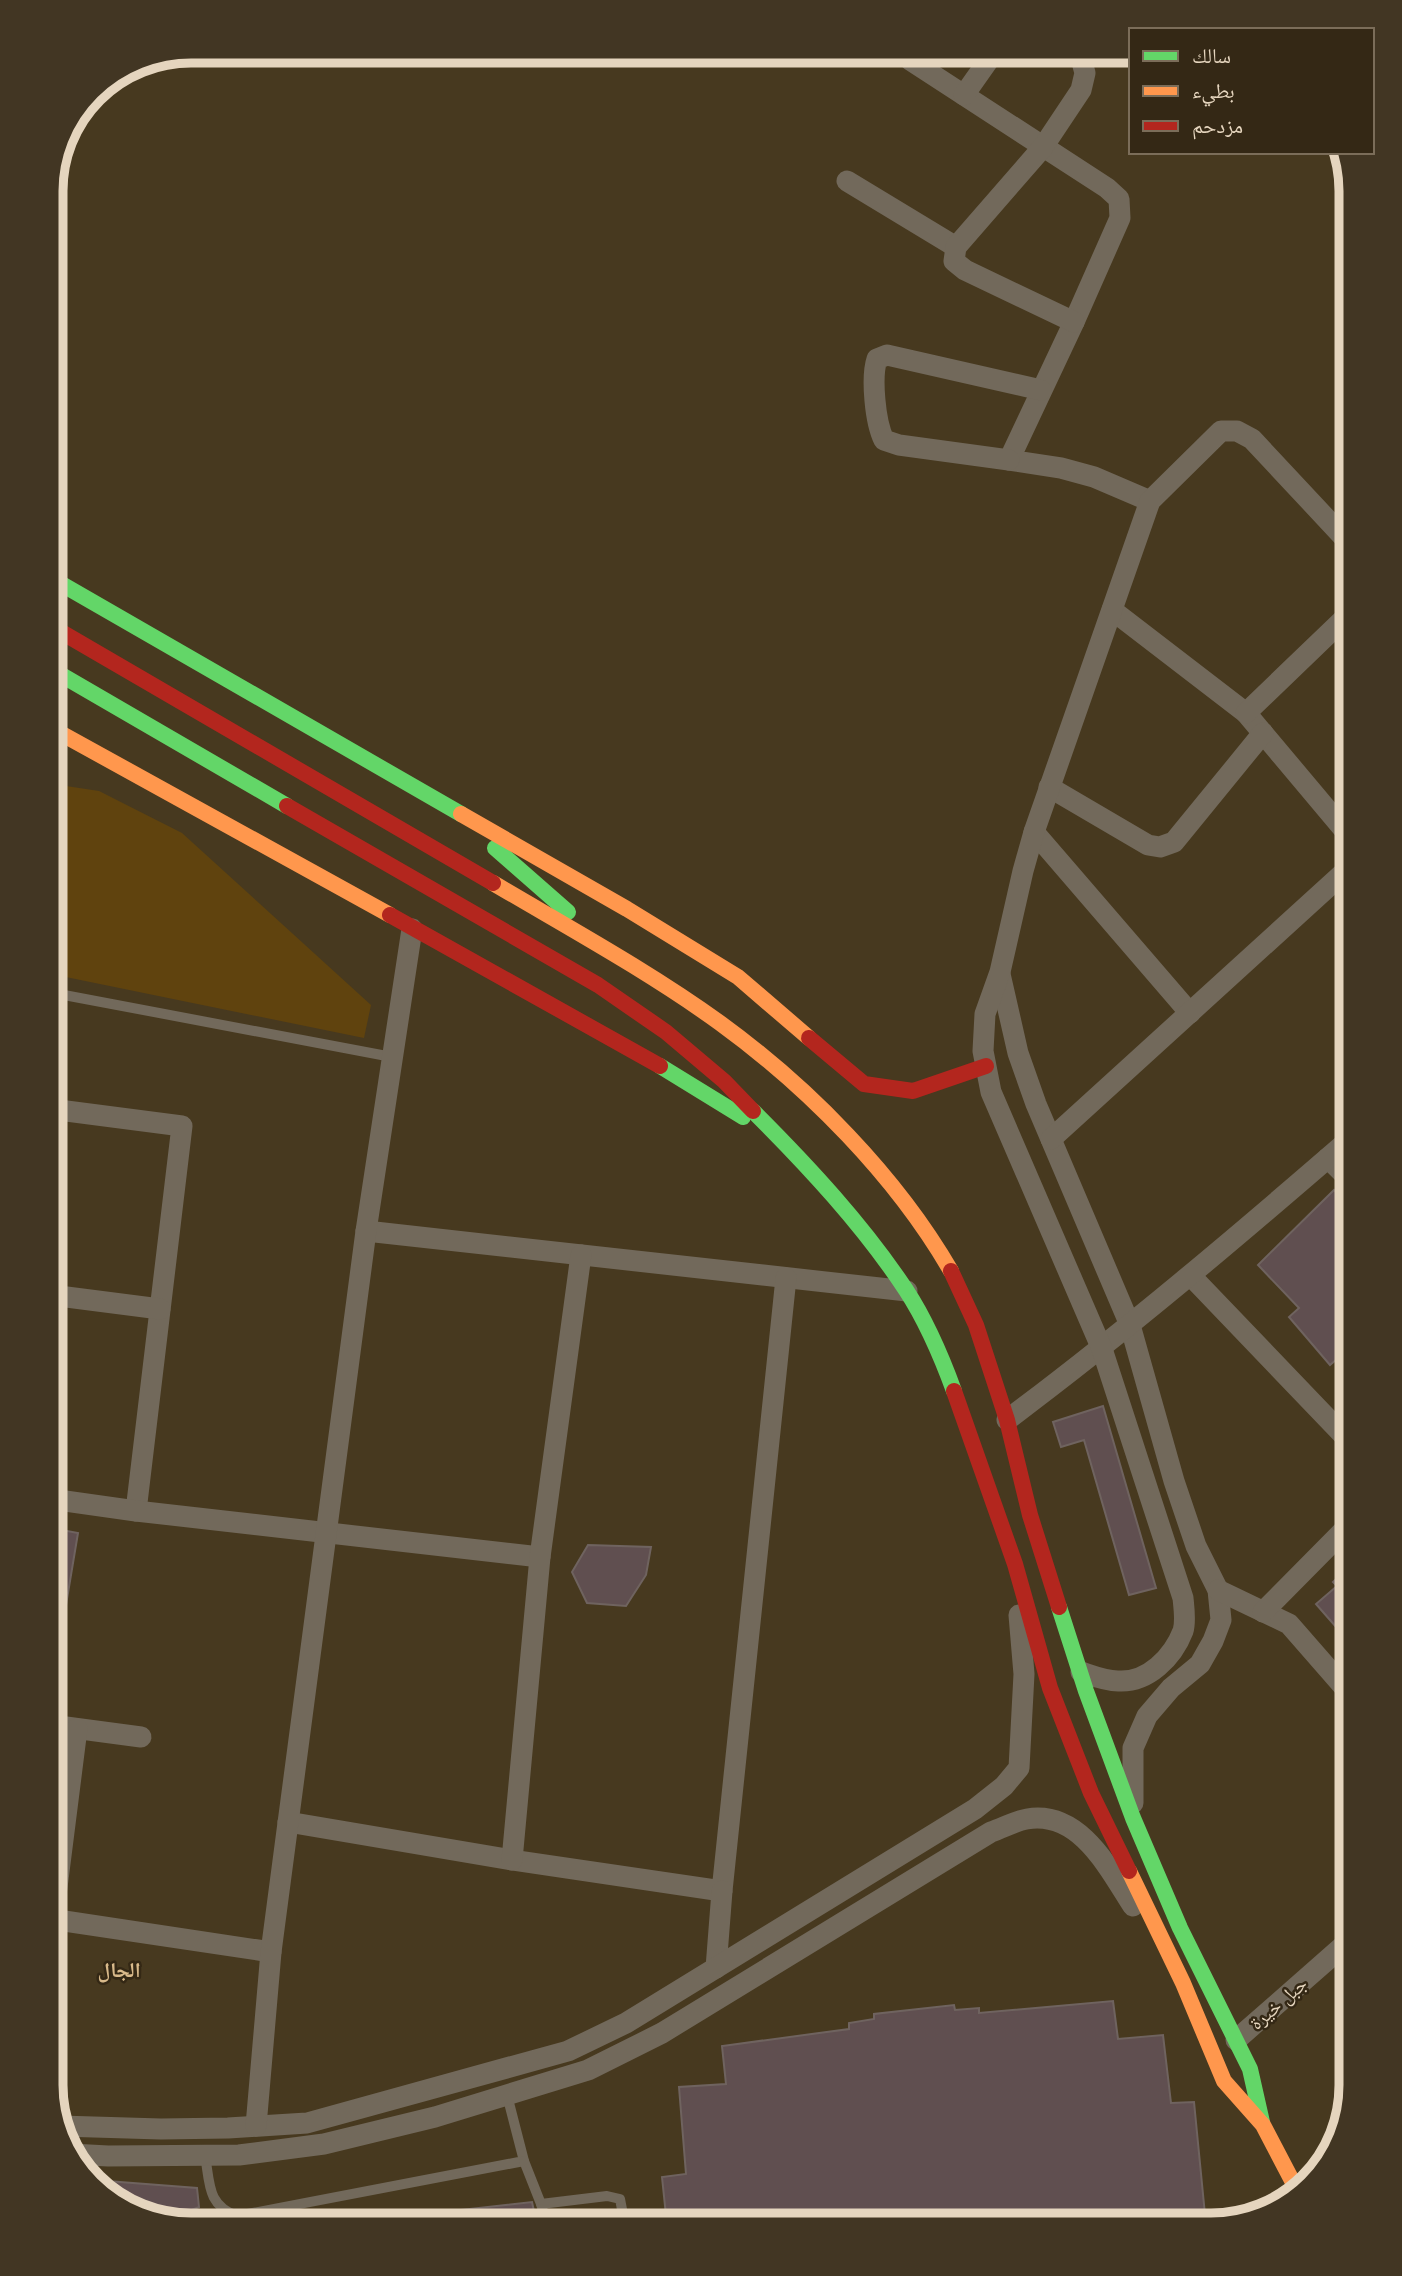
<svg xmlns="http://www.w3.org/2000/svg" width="1402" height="2276" font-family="'Fira Sans','Noto Naskh Arabic',sans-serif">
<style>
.built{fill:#60430e}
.building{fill:#604f50;stroke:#6f635f;stroke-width:2}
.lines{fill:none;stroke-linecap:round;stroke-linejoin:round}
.lane{stroke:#72695b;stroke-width:10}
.street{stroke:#72695b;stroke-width:21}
.fast{stroke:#63d668;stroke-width:16}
.slow{stroke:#ff974d;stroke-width:16}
.jam{stroke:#b3261e;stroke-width:16}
.labels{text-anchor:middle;stroke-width:5;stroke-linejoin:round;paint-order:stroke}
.street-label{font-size:19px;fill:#e5d5be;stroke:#342815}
.neighbourhood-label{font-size:21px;font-weight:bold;fill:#d8b98a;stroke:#342815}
.rim{fill:none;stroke:#e5d5be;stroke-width:9}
</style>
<rect width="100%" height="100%" fill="#47391f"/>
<polygon class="built" points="53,784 99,791 182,833 371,1005 364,1038 56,975"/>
<g class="building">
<polygon points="1334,1190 1351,1208 1351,1371 1338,1358 1330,1365 1289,1317 1299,1308 1258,1265"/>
<polygon points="1103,1406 1156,1588 1129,1595 1084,1440 1061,1447 1053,1422"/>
<polygon points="51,1528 78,1533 59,1647 51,1647"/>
<polygon points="588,1545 651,1547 646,1575 626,1606 587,1603 572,1572"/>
<polygon points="1351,1565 1351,1644 1316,1604 1337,1586 1333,1582"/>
<polygon points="1113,2001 1118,2039 1163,2035 1171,2103 1194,2102 1206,2225 667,2225 662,2177 686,2174 679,2087 726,2084 722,2046 849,2029 849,2023 874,2019 874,2014 954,2005 955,2010 979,2008 979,2013"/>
<polygon points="94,2180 197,2188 199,2207 168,2220 113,2202"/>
<polygon points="532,2202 537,2225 418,2225 417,2215"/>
</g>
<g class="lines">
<g class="lane">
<polyline points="51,990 64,995 392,1057"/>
<path d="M205,2155C210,2184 207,2205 237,2216L524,2161L507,2095"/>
<polyline points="524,2161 541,2204 547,2225"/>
<polyline points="541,2204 607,2196 620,2199 625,2225"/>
</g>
<g class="street">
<polyline points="910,60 1107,188 1119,199 1120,218 1074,322 1009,460 1061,468 1094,477 1150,501"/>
<polyline points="964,95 995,51"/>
<polyline points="847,181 956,247"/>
<polyline points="1074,322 965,270 954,261 956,247 1043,147 1081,90 1085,73 1079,51"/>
<path d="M1009,460L899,445L884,440C875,422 871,377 877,359L887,355L1041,390"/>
<polyline points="1112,610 1246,713 1351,838"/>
<polyline points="1246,713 1351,612"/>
<polyline points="1049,787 1148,845 1160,847 1174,842 1263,733"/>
<polyline points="1034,832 1190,1013"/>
<polyline points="1000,974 1018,1053 1036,1104 1130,1325 1174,1481 1196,1546 1218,1590 1221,1620 1213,1641 1200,1664 1171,1688 1147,1716 1133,1748 1133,1803"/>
<polyline points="51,1109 182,1126 136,1511"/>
<polyline points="1051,1139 1351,866"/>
<polyline points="1328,1158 1351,1181"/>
<polyline points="366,1231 907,1291"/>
<polyline points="1191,1276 1351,1443"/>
<polyline points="51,1295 160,1309"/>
<path d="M1007,1420C1126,1331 1239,1235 1351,1138"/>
<polyline points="51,1499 136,1511 540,1557"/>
<polyline points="1218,1590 1289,1624 1351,1695"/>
<polyline points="1263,1612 1351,1523"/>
<path d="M1081,1672C1093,1676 1105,1681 1118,1681C1148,1683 1173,1657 1183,1631C1186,1622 1184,1608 1183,1598L1102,1349L991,1092L983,1051L985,1014L1000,972L1023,871L1034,832L1150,501L1221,431H1237L1252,439L1351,545"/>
<polyline points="51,1725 141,1737"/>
<polyline points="288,1822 512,1860 722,1891 786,1278"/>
<polyline points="512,1860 540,1557 581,1255"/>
<polyline points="51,1919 271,1952"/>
<polyline points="53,1919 77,1729"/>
<polyline points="716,1968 722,1891"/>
<polyline points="1236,2040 1351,1939"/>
<polyline points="60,2126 161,2129 228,2128 307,2123 568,2051 626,2023 975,1809 1004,1786 1019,1768 1024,1674 1019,1615"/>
<polyline points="256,2126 271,1952 366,1231 412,929"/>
<path d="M71,2154L108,2156L239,2155L324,2144L435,2117L588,2070L662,2033L991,1832C1003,1828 1015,1821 1027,1819C1080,1810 1109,1869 1133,1906"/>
</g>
<g class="fast">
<polyline points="51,578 461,814"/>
<polyline points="51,669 287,806"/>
<polyline points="495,848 568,912"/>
<polyline points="660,1066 743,1117"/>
<path d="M753,1111C808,1166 863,1225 906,1290C925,1319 942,1358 954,1391"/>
<polyline points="1059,1607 1086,1691 1133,1818 1180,1928 1250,2069 1262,2122"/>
</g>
<g class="slow">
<polyline points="51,728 390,915"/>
<polyline points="461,814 627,909 738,977 809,1038"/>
<path d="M493,883C569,928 648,971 720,1023C808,1087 896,1176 951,1271"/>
<polyline points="1129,1871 1183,1983 1224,2081 1263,2125 1297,2190"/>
</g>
<g class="jam">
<polyline points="51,626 493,883"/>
<polyline points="287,806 598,985 666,1032 724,1081 753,1111"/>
<polyline points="390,915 660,1066"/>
<polyline points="809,1038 864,1084 913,1091 986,1066"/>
<polyline points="951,1271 976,1325 1007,1420 1030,1515 1059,1607"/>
<polyline points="954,1391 1015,1564 1050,1688 1091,1793 1129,1871"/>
</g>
</g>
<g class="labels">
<g class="street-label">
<text transform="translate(1278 2003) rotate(-41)" y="7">جبل خيرة</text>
</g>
<g class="neighbourhood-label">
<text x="119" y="1977">الجال</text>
</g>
</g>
<path d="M0 0H1402V2276H0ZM191 63H1211A128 128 0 0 1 1339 191V2085A128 128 0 0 1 1211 2213H191A128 128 0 0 1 63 2085V191A128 128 0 0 1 191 63Z" fill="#423623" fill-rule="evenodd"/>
<path class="rim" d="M191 63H1211A128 128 0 0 1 1339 191V2085A128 128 0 0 1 1211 2213H191A128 128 0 0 1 63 2085V191A128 128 0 0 1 191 63Z"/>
<rect x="1129" y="28" width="245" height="126" fill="#342815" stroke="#7b6d59" stroke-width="2"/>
<rect x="1143" y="51" width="35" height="10" fill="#63d668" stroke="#7b6d59" stroke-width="2"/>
<text x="1192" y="63" font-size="21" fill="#e5d5be">سالك</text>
<rect x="1143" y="86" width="35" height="10" fill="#ff974d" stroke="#7b6d59" stroke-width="2"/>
<text x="1192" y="98" font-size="21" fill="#e5d5be">بطيء</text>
<rect x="1143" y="121" width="35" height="10" fill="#b3261e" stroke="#7b6d59" stroke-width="2"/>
<text x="1192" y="133" font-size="21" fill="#e5d5be">مزدحم</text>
</svg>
